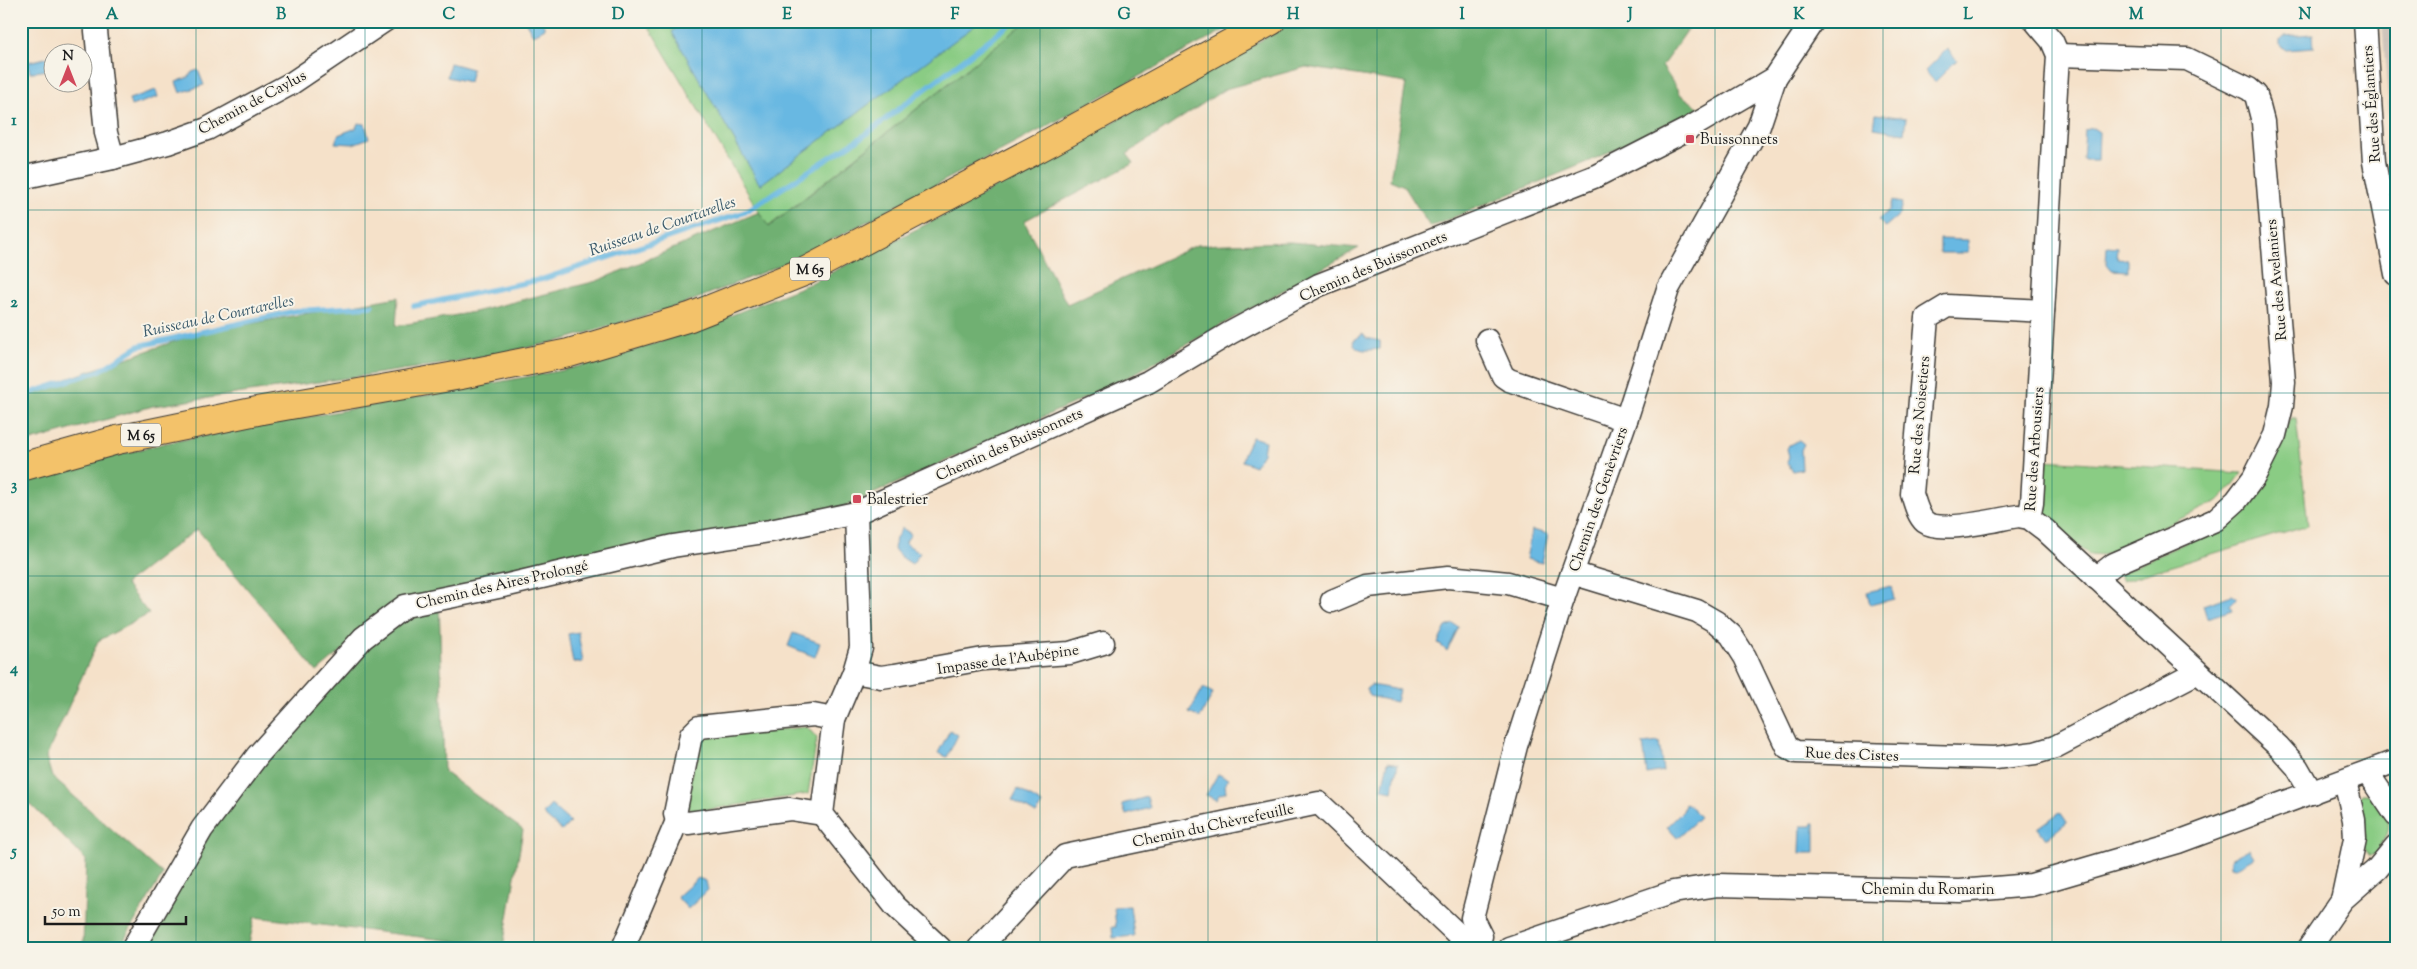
<svg xmlns="http://www.w3.org/2000/svg" width="2417" height="969" font-family="'Sorts Mill Goudy',serif">
<style>
.industrial{fill:#cdc2b9}
.green{fill:#8acc84;stroke:#537450}
.forest{fill:#6fb072;stroke:#466647}
.water{fill:#67b8e2;stroke:#426a7f}
.lines{fill:none;stroke-linecap:round;stroke-linejoin:round}
.stream{stroke:#67b8e2;stroke-width:5.5}
.minor-casing{stroke:#3d3a36;stroke-width:25}
.major-casing{stroke:#3d3a36;stroke-width:30}
.minor{stroke:#fff;stroke-width:22}
.major{stroke:#f3c26a;stroke-width:28}
.grid{fill:none;stroke:#0f766e;stroke-width:1;stroke-opacity:0.55}
.poi-dot{fill:#d1495b;stroke:#f7f3e8;stroke-width:2}
.labels{text-anchor:middle;stroke-width:4;stroke-linejoin:round;paint-order:stroke}
.shield{fill:#f7f3e8;stroke:#5e5c59;stroke-width:1}
.shield-label{font-size:14px;font-weight:bold;fill:#1c1c1c}
.street-label{font-size:15px;fill:#1c1c1c;stroke:#f7f3e8}
.poi-label{font-size:15px;fill:#1c1c1c;stroke:#f7f3e8;text-anchor:start}
.water-label{font-size:16px;font-style:italic;fill:#3a5a6b;stroke:#f7f3e8}
.neatline{fill:none;stroke:#0f766e;stroke-width:2}
.grid-label{font-size:16px;text-anchor:middle;font-weight:bold;fill:#0f766e}
</style>
<rect width="100%" height="100%" fill="#f7f3e8"/>
<filter id="ink" filterUnits="userSpaceOnUse"><feTurbulence type="fractalNoise" baseFrequency=".02" numOctaves="2"/><feDisplacementMap in="SourceGraphic" scale="10" xChannelSelector="R" yChannelSelector="G"/><feConvolveMatrix kernelMatrix="1 2 1 2 8 2 1 2 1" color-interpolation-filters="sRGB"/></filter>
<filter id="wash" filterUnits="userSpaceOnUse"><feTurbulence type="fractalNoise" baseFrequency=".0096" numOctaves="4" result="noise"/><feDisplacementMap in="SourceGraphic" scale="20" xChannelSelector="R" yChannelSelector="G"/><feGaussianBlur stdDeviation="1.12" result="paint"/><feColorMatrix in="noise" values="0 0 0 0 0 0 0 0 0 0 0 0 0 0 0 0 0 1.4 0 .05"/><feComposite in="paint" operator="in"/></filter>
<g filter="url(#wash)">
<rect width="100%" height="100%" fill="#f5e1c9"/>
<polygon class="industrial" points="2382,21 2396,21 2396,187 2394,180"/>
<g class="green">
<polygon points="655,21 1027,21 768,227 649,27"/>
<polygon points="2291,418 2296,418 2308,525 2122,581 2120,577 2121,573 2225,524 2273,462"/>
<polygon points="2045,460 2242,473 2232,487 2218,501 2104,555 2089,554 2080,548 2043,514"/>
<polygon points="807,727 817,738 808,794 693,812 685,803 698,743 707,736"/>
<path d="M2361,793H2369C2391,822 2394,821 2376,854L2370,856L2364,848L2356,799Z"/>
</g>
<g class="forest">
<polygon points="1027,21 1241,21 1040,130 798,258 684,304 563,340 464,361 153,406 21,444 21,395 198,333 398,297 396,326 474,312 597,281 759,212 769,227"/>
<polygon points="1296,21 1694,21 1662,66 1681,95 1700,108 1590,161 1430,227 1404,186 1390,180 1406,83 1306,67 1225,89 1127,154 1134,163 1024,221 1067,304 1197,245 1290,242 1359,248 1114,385 844,507 399,602 317,672 197,529 125,584 149,614 98,641 46,757 52,777 163,874 119,948 83,946 86,860 21,795 21,482 43,474 165,443 564,370 610,358 692,331 809,284 954,210"/>
<polygon points="439,598 444,772 523,830 503,947 255,917 248,948 133,948 202,829 363,638"/>
</g>
<g class="water">
<polygon points="525,21 541,21 545,28 533,35"/>
<polygon points="684,21 981,21 760,185 672,32"/>
<polygon points="2313,34 2314,48 2286,50 2280,46 2280,40 2284,36"/>
<polygon points="1947,49 1957,60 1935,82 1925,71"/>
<polygon points="50,57 52,69 30,73 28,62"/>
<polygon points="450,63 472,69 469,82 447,77"/>
<polygon points="198,70 204,85 180,93 176,82 189,77 192,72"/>
<polygon points="156,90 158,97 131,106 129,99"/>
<polygon points="1876,114 1906,118 1904,133 1874,128"/>
<polygon points="358,123 365,124 369,138 353,144 335,143 338,135 356,128"/>
<polygon points="2093,128 2099,132 2098,160 2083,160 2085,130"/>
<polygon points="1892,201 1902,203 1899,215 1885,227 1878,220 1889,210"/>
<polygon points="1940,239 1968,240 1968,253 1940,253"/>
<polygon points="2107,246 2118,247 2117,259 2128,260 2128,271 2111,270 2106,264"/>
<path d="M1363,334L1366,338L1380,341V349C1370,350 1356,353 1353,341Z"/>
<polygon points="1252,437 1265,441 1263,453 1255,466 1242,461 1244,453"/>
<polygon points="1799,440 1804,444 1801,450 1802,469 1793,471 1787,463 1789,456 1787,449 1789,445"/>
<polygon points="902,528 911,534 905,543 920,553 912,564 901,557 894,549 896,538"/>
<polygon points="1532,530 1548,534 1542,563 1526,559"/>
<polygon points="1891,586 1894,599 1870,605 1867,592"/>
<polygon points="2232,595 2237,598 2230,605 2232,610 2207,618 2203,605"/>
<polygon points="1453,624 1459,627 1447,651 1438,643 1446,627"/>
<polygon points="578,632 583,662 573,663 568,634"/>
<polygon points="793,633 820,643 815,657 788,646"/>
<polygon points="1371,685 1399,690 1396,702 1369,696 1366,689"/>
<polygon points="1203,688 1213,693 1200,718 1189,713"/>
<polygon points="950,730 958,735 947,757 938,753"/>
<polygon points="1659,742 1663,771 1647,774 1643,744"/>
<polygon points="1388,762 1398,764 1392,791 1382,789"/>
<polygon points="1218,774 1228,779 1225,784 1226,792 1219,795 1216,800 1206,795"/>
<polygon points="1018,789 1042,804 1036,814 1012,800"/>
<polygon points="1147,797 1150,808 1126,815 1122,804"/>
<polygon points="1685,804 1690,806 1700,817 1677,838 1667,827 1683,811"/>
<polygon points="551,805 570,822 562,831 543,814"/>
<polygon points="2060,812 2067,822 2046,839 2038,828"/>
<polygon points="1813,823 1815,823 1815,853 1800,853 1801,826 1812,826"/>
<polygon points="2249,849 2254,857 2235,868 2230,867 2230,859"/>
<polygon points="698,878 706,881 708,890 688,909 677,897"/>
<polygon points="1130,906 1134,936 1113,938 1112,927 1116,927 1114,907"/>
</g>
<g class="lines">
<g class="stream">
<polyline points="414,306 543,279 745,212 865,135 1014,21"/>
<polyline points="21,396 99,371 139,346 295,311 372,306"/>
</g>
</g>
</g>
<g filter="url(#ink)">
<g class="lines">
<g class="minor-casing">
<g id="minor">
<polyline points="95,21 106,133 113,158"/>
<polyline points="2365,21 2374,162 2396,274"/>
<polyline points="2058,55 2187,59 2249,89 2256,95 2263,122 2284,382 2282,406 2275,435 2254,477 2236,501 2215,520 2114,564 2096,578"/>
<polyline points="21,178 113,158 168,143 207,129 292,83 384,21"/>
<path d="M2043,311L1947,306L1927,318L1912,494C1915,503 1918,516 1925,522C1941,534 1998,519 2018,516L2029,518L2045,530L2279,747L2297,767L2312,793"/>
<polyline points="1487,340 1503,376 1509,380 1626,420"/>
<polyline points="856,513 861,648 854,672 834,719 822,814 895,906 940,948"/>
<polyline points="2029,518 2032,503 2058,55 2052,41 2035,21"/>
<polyline points="1572,573 1697,611 1716,622 1731,635 1745,657 1787,747 1796,752 1995,758 2035,753 2055,747 2196,673"/>
<polyline points="1332,601 1368,586 1448,577 1508,583 1563,599"/>
<polyline points="854,672 881,677 895,675 983,659 1070,653 1103,643"/>
<polyline points="2367,772 2396,815"/>
<polyline points="677,821 675,814 691,735 699,727 813,715 834,719"/>
<polyline points="677,821 688,823 790,809 822,814"/>
<polyline points="2342,900 2355,839 2354,820 2345,781"/>
<polyline points="1481,936 1472,918 1516,746 1563,599 1626,420 1668,289 1759,126 1775,78"/>
<polyline points="133,948 202,829 258,755 363,638 405,606 508,585 673,546 770,531 856,513 1148,382 1230,333 1319,285 1596,176 1688,129 1775,78 1813,21"/>
<polyline points="623,948 677,821"/>
<polyline points="979,948 1065,856 1319,803 1469,945"/>
<polyline points="1509,948 1673,892 1718,885 1960,891 2031,885 2178,842 2396,761"/>
<polyline points="2309,948 2342,900 2377,869 2396,846"/>
</g>
</g>
<g class="major-casing">
<polyline id="major" points="21,467 117,440 262,410 461,375 569,353 690,317 806,271 1052,141 1271,21"/>
</g>
<use href="#minor" class="minor"/>
<use href="#major" class="major"/>
</g>
</g>
<path class="grid" d="M196,21V948M365,21V948M534,21V948M702,21V948M871,21V948M1040,21V948M1208,21V948M1377,21V948M1546,21V948M1715,21V948M1883,21V948M2052,21V948M2221,21V948M21,210H2396M21,393H2396M21,576H2396M21,759H2396"/>
<g class="poi-dot">
<rect x="1685" y="134" width="10" height="10" rx="2.5"/>
<rect x="852" y="494" width="10" height="10" rx="2.5"/>
</g>
<g class="labels">
<g class="shield">
<rect x="790" y="257.5" width="40" height="23" rx="4"/>
<rect x="121" y="423.5" width="40" height="23" rx="4"/>
</g>
<g class="shield-label">
<text x="810" y="274">M 65</text>
<text x="141" y="440">M 65</text>
</g>
<g class="street-label">
<text transform="translate(252 102) rotate(-28)" y="5">Chemin de Caylus</text>
<text transform="translate(2371 104) rotate(-94)" y="5">Rue des Églantiers</text>
<text transform="translate(1373 266) rotate(-23)" y="5">Chemin des Buissonnets</text>
<text transform="translate(2276 280) rotate(-95)" y="5">Rue des Avelaniers</text>
<text transform="translate(1919 415) rotate(-85)" y="5">Rue des Noisetiers</text>
<text transform="translate(1009 444) rotate(-24)" y="5">Chemin des Buissonnets</text>
<text transform="translate(2034 449) rotate(-86)" y="5">Rue des Arbousiers</text>
<text transform="translate(1598 499) rotate(-71)" y="5">Chemin des Genèvriers</text>
<text transform="translate(502 584) rotate(-13)" y="5">Chemin des Aires Prolongé</text>
<text transform="translate(1008 659) rotate(-8)" y="5">Impasse de l'Aubépine</text>
<text transform="translate(1852 754) rotate(2)" y="5">Rue des Cistes</text>
<text transform="translate(1213 825) rotate(-12)" y="5">Chemin du Chèvrefeuille</text>
<text x="1928" y="894">Chemin du Romarin</text>
</g>
<g class="poi-label">
<text x="1700" y="144">Buissonnets</text>
<text x="867" y="504">Balestrier</text>
</g>
<g class="water-label">
<text transform="translate(662 225) rotate(-19)" y="6">Ruisseau de Courtarelles</text>
<text transform="translate(218 315) rotate(-12)" y="6">Ruisseau de Courtarelles</text>
</g>
</g>
<rect width="2417" height="969" fill="none" stroke="#f7f3e8" stroke-width="55"/>
<g transform="translate(68 68)"><circle r="24" fill="#f7f3e8" stroke="#9f9d96"/>
<path d="M0-4L9 19L0 12L-9 19Z" fill="#d1495b"/>
<text y="-8" font-size="14" font-weight="bold" text-anchor="middle" fill="#1c1c1c">N</text>
</g>
<path d="M45 916v8h141v-8" fill="none" stroke="#1c1c1c" stroke-width="2.5"/>
<text x="52" y="916" font-size="15" fill="#1c1c1c" stroke="#f7f3e8" stroke-width="4" paint-order="stroke">50 m</text>
<rect x="28" y="28" width="2362" height="914" class="neatline"/>
<g class="grid-label">
<text x="112" y="19">A</text>
<text x="281" y="19">B</text>
<text x="449" y="19">C</text>
<text x="618" y="19">D</text>
<text x="787" y="19">E</text>
<text x="955" y="19">F</text>
<text x="1124" y="19">G</text>
<text x="1293" y="19">H</text>
<text x="1462" y="19">I</text>
<text x="1630" y="19">J</text>
<text x="1799" y="19">K</text>
<text x="1968" y="19">L</text>
<text x="2136" y="19">M</text>
<text x="2305" y="19">N</text>
<text x="14" y="125">1</text>
<text x="14" y="307">2</text>
<text x="14" y="490">3</text>
<text x="14" y="673">4</text>
<text x="14" y="856">5</text>
</g>
</svg>
